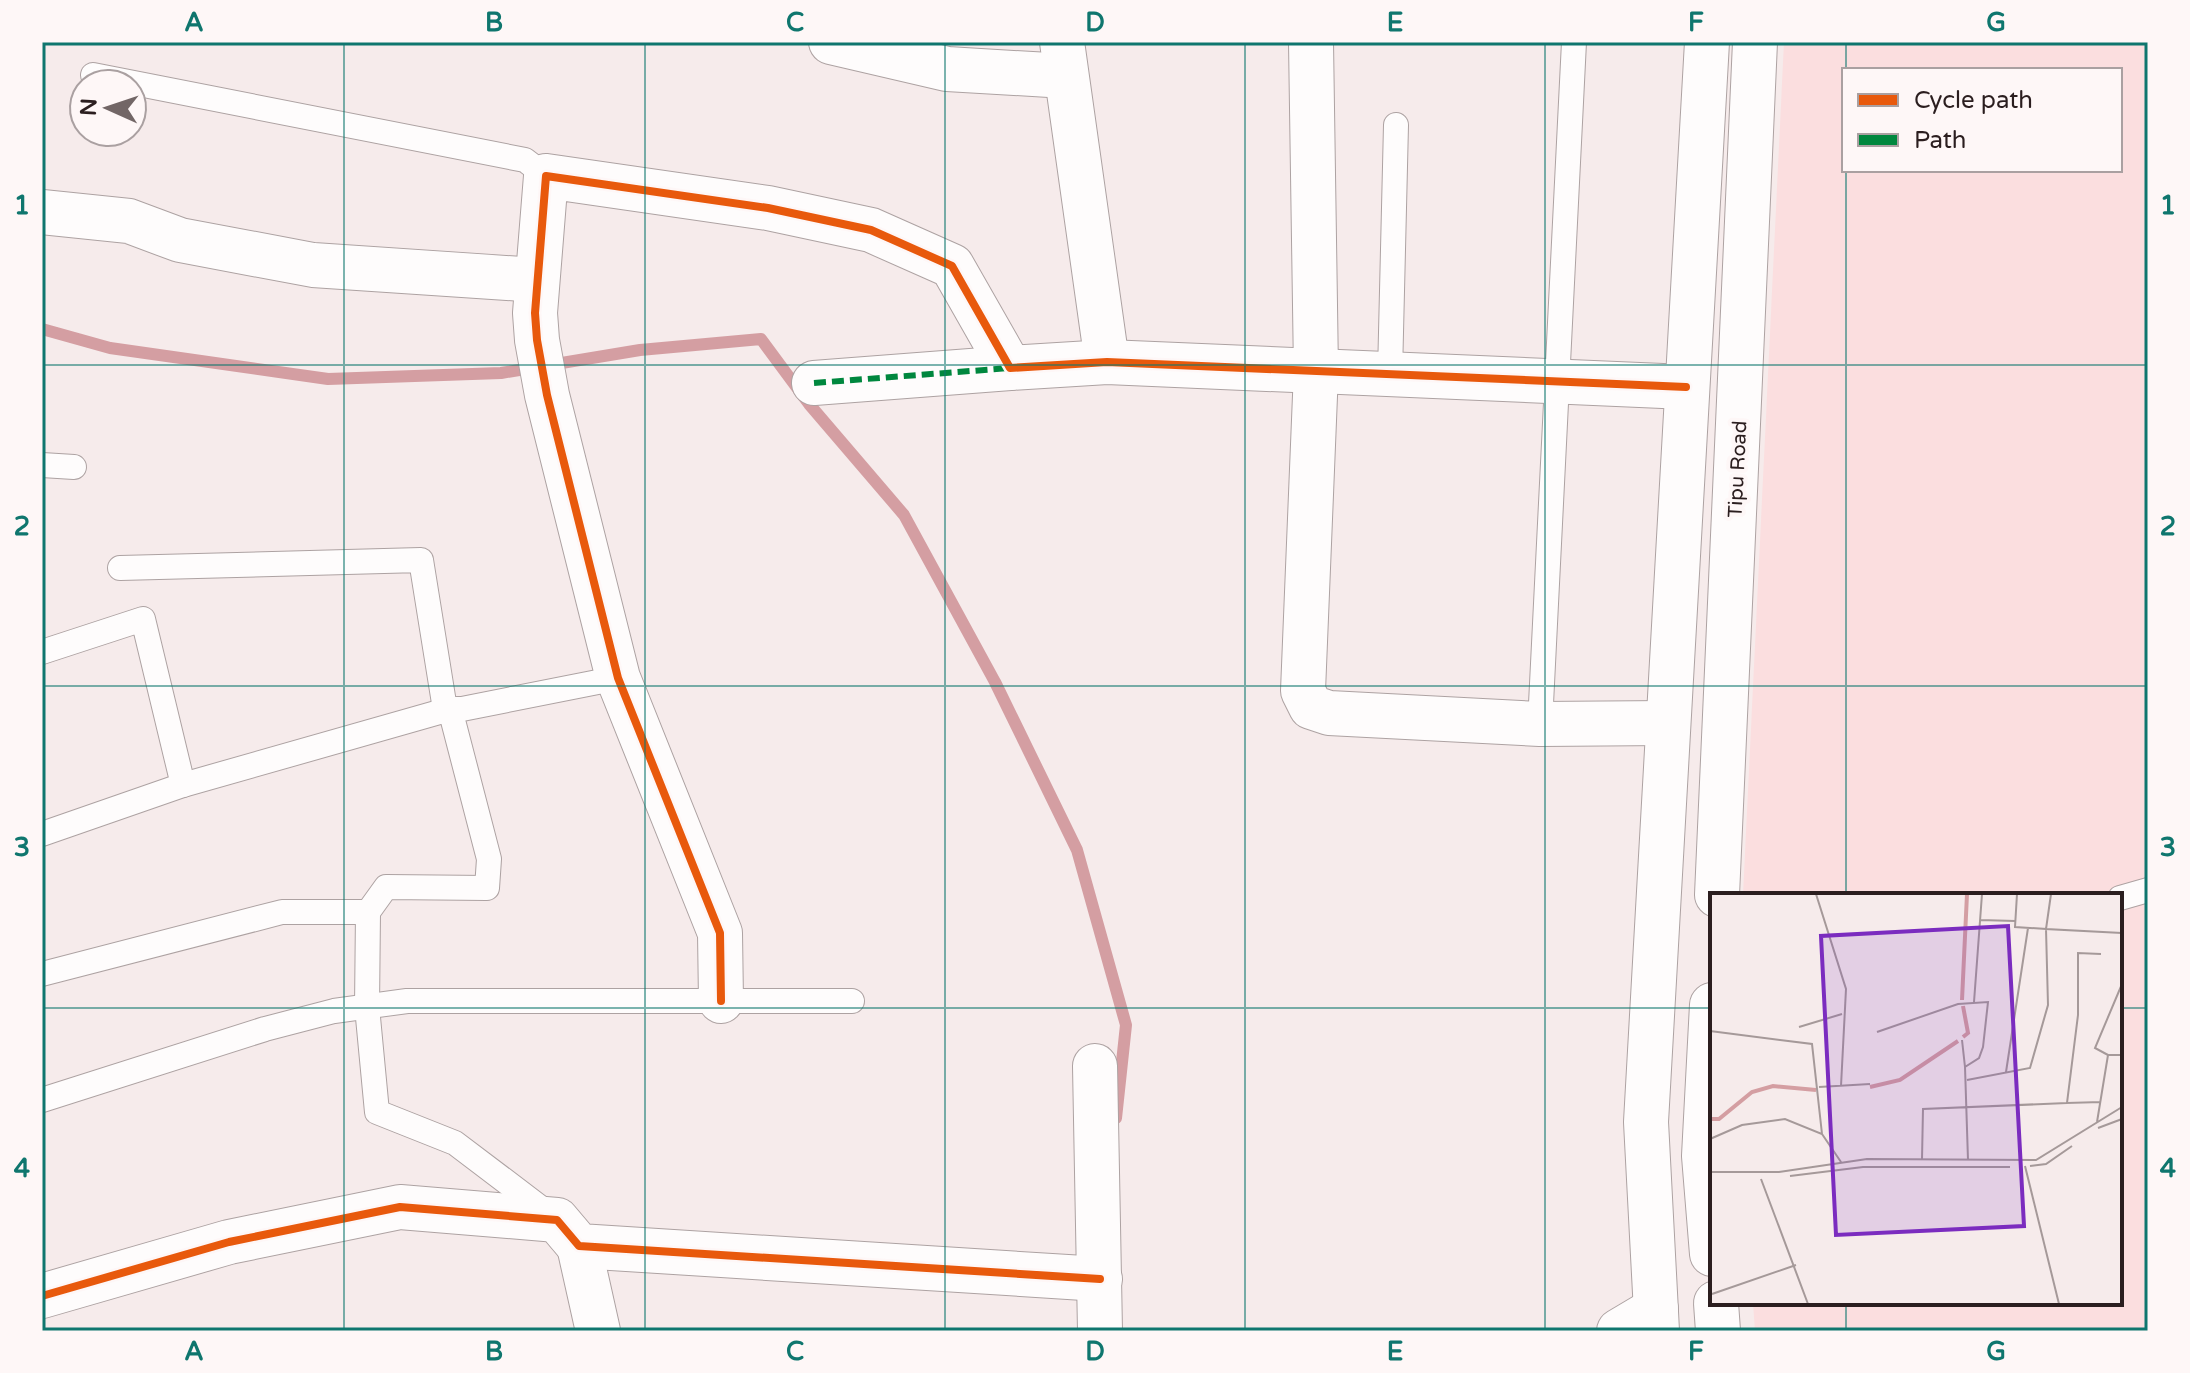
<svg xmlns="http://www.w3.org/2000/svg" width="2190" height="1373" font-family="'Varela Round',sans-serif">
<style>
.built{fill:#fbdedf;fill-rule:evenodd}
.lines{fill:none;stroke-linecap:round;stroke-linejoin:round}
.stream{stroke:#d49ea2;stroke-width:12}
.lane-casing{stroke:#ada2a2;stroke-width:26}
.street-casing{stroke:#ada2a2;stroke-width:46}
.secondary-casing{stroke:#ada2a2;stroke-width:46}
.lane{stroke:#fefcfc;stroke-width:24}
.street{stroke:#fefcfc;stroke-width:44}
.secondary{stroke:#fefcfc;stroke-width:44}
.quiet{stroke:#00873e;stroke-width:6;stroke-dasharray:12 6;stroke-linecap:butt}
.cycleway-casing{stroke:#fef7f7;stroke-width:13}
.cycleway{stroke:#e8590c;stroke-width:8}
.grid{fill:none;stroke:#0f766e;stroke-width:2;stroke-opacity:0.55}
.labels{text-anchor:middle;stroke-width:8;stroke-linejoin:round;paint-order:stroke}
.street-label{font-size:20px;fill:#2b1e1f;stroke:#fef7f7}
.inset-river{fill:none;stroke:#d49ea2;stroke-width:4}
.inset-road{fill:none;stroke:#a59999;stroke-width:2}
.view{fill:#7b2cbf;fill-opacity:0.15;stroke:#7b2cbf;stroke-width:4}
.inset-edge{fill:none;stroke:#2b1e1f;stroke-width:4}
.neatline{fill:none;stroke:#0f766e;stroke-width:3}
.grid-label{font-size:26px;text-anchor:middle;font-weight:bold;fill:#0f766e}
</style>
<rect width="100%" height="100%" fill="#f6ebeb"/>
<path class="built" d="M1784,42H2148V1331H1755L1753,1303H2120V895H1743ZM1844,70H2120V170H1844Z"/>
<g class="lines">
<polyline class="stream" points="42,329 110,348 328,379 501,373 640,350 761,339 809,404 904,515 995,682 1077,850 1126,1025 1116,1118"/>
<g class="lane-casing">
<g id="lane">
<polyline points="93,75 525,160 546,176"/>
<polyline points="1390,374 1396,125"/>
<polyline points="42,465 74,467"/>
<polyline points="120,568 421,560 444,703 450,709 462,709 618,678"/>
<polyline points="42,652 143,619 183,785"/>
<polyline points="1540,724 1574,42"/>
<polyline points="42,834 183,785 450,709 489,859 487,888 386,887 368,912"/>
<polyline points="2120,898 2148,890"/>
<polyline points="42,974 282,912 368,912 367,1007 377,1112 455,1143 550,1215"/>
<polyline points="42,1100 265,1029 334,1011 407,1001 852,1001"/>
</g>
</g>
<g class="street-casing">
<g id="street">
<polyline points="831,42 947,69 1066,76"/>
<polyline points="1062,42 1107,362"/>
<polyline points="1311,42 1316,371 1303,691 1311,707 1329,713 1540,724 1667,723"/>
<polyline points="42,212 129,221 180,240 313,265 537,280"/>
<polyline points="814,383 1010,368"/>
<polyline points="721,1001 720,933 618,678 547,395 537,340 535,313 546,176 768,208 871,230 952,266 1010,368 1107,362 1686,387"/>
<polyline points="1095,1066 1100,1331"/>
<polyline points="579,1246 598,1331"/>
<polyline points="42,1296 229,1242 400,1207 557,1220 579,1246 1100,1279"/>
<polyline points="1619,1331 1656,1309"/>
</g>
</g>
<g class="secondary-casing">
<g id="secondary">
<polyline points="1717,895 1755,42"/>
<polyline points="1712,1005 1704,1156 1712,1254"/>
<polyline points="1716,1303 1718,1331"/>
<polyline points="1657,1331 1646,1122 1707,42"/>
</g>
</g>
<use href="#lane" class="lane"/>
<use href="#street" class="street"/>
<use href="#secondary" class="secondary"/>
<polyline class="quiet" points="814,383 1010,368"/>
<g class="cycleway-casing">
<g id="cycleway">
<polyline points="721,1001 720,933 618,678 547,395 537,340 535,313 546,176 768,208 871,230 952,266 1010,368 1107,362 1686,387"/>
<polyline points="42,1296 229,1242 400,1207 557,1220 579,1246 1100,1279"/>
</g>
</g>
<use href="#cycleway" class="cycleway"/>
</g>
<path class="grid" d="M344,42V1331M645,42V1331M945,42V1331M1245,42V1331M1545,42V1331M1846,42V70M1846,170V895M42,365H2148M42,686H2148M42,1008H1712M2120,1008H2148M1846,1303V1331"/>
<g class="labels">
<g class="street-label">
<text transform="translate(1737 469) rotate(-87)" y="7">Tipu Road</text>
</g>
</g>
<g transform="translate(1710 893)">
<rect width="412" height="412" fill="#f6ebeb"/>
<path class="inset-river" d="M252,107L257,1M253,144L258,140L253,113M160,194L190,187L248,148M0,226H9L42,199L63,193L106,197"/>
<path class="inset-road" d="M106,1L136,96L131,193M341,1L336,36L412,40M270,27L305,28M391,61L368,60V122L357,210L391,209M264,109L272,1M89,134L132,121M0,138L102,151L112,241M167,139L248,111L278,109L273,154L269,165L255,174L258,267M252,147L255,174M398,162L385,155L412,91M296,179L318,35M257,187L320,175L338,112L336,36L305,34L307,1M109,194L160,191M387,229L398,162H412M388,235L412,226M0,246L32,232L75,226L112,241L131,269M212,266L213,216L357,210M315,273L349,411M320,273L336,271L362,253M0,279H69L157,266L326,267L412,214M80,283L153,274H300M51,286L98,411M2,401L86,372"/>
<path class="view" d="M298,33L314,333L126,342L111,43Z"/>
<rect width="412" height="412" class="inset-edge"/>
</g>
<rect width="2190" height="1373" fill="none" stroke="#fef7f7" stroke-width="88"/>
<rect x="1842" y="68" width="280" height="104" fill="#fef7f7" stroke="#aaa0a1" stroke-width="2"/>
<rect x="1858" y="94" width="40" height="12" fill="#e8590c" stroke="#aaa0a1" stroke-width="2"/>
<text x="1914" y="108" font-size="24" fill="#2b1e1f">Cycle path</text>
<rect x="1858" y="134" width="40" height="12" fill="#00873e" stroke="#aaa0a1" stroke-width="2"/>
<text x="1914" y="148" font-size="24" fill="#2b1e1f">Path</text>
<g transform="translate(108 108) rotate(273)"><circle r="38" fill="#fef7f7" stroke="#aaa0a1" stroke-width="2"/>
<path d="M0-6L14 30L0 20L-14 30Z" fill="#726666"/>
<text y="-12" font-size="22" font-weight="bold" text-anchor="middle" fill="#2b1e1f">N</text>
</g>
<rect x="44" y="44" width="2102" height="1285" class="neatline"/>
<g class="grid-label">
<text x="194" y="31">A</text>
<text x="494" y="31">B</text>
<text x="795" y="31">C</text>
<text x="1095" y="31">D</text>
<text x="1395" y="31">E</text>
<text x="1696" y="31">F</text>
<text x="1996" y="31">G</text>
<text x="22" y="214">1</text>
<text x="2168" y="214">1</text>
<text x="22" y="535">2</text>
<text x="2168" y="535">2</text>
<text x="22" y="856">3</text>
<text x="2168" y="856">3</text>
<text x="22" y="1177">4</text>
<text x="2168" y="1177">4</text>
<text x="194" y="1360">A</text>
<text x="494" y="1360">B</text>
<text x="795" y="1360">C</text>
<text x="1095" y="1360">D</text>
<text x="1395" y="1360">E</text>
<text x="1696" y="1360">F</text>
<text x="1996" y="1360">G</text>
</g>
</svg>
